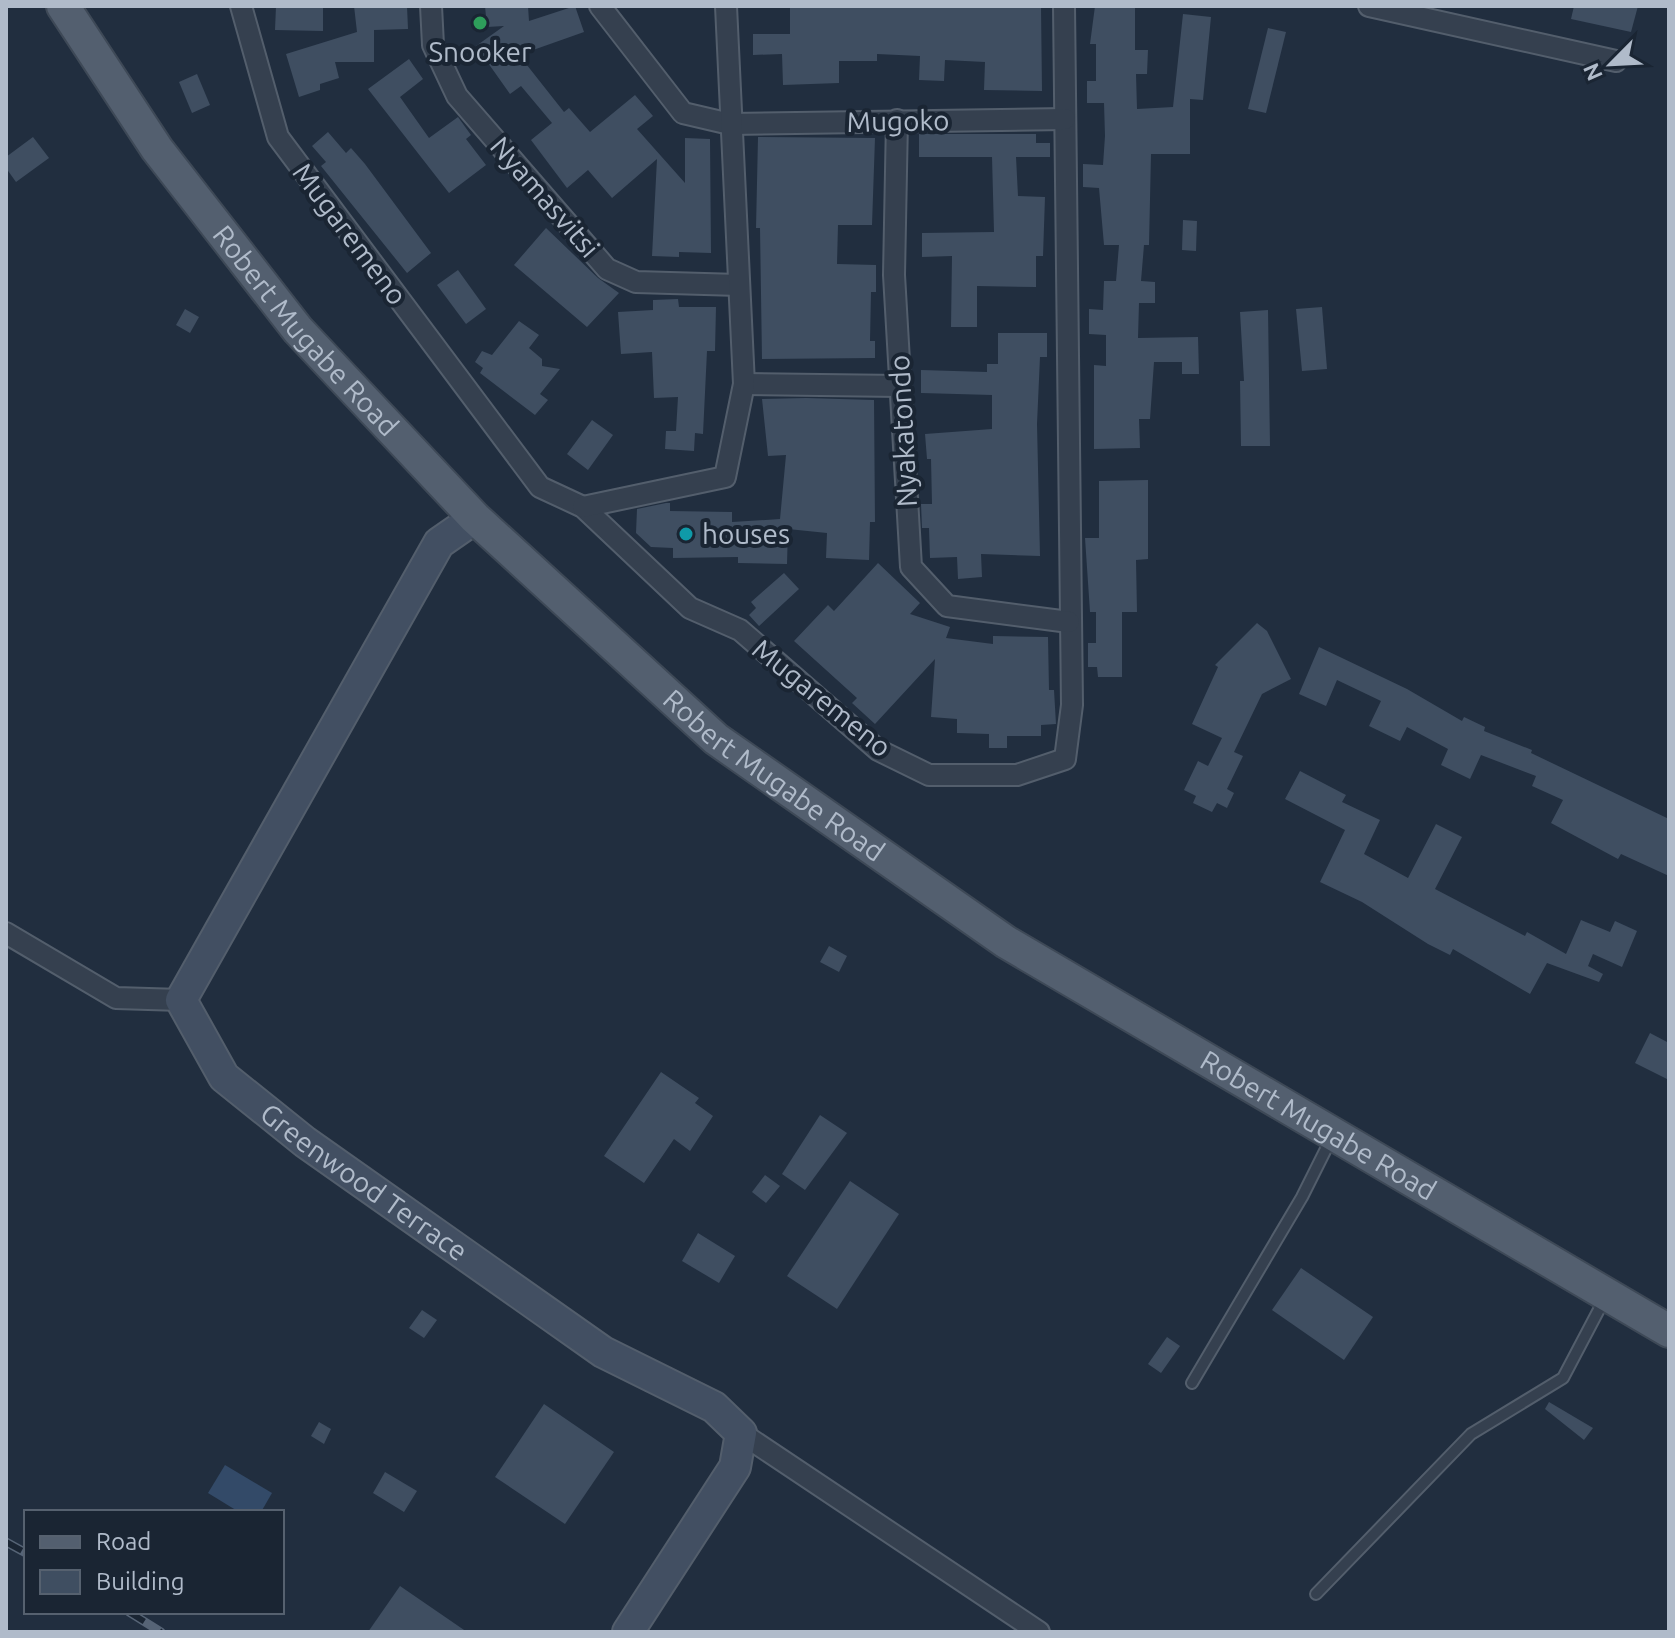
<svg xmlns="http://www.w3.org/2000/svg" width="1675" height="1638" font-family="Ubuntu,sans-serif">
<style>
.water{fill:#334a68}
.building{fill:#3f4e61}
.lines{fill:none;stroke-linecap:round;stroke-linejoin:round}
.lane-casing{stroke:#535e6c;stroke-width:14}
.street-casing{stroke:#535e6c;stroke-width:24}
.secondary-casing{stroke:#535e6c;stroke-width:34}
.primary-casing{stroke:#3e4957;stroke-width:36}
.lane{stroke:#35404f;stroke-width:10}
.street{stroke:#35404f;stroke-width:20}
.secondary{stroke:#424f62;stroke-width:30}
.primary{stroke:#535f6f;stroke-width:32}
.rail-casing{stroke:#566476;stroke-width:9}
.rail{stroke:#1a2533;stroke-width:6;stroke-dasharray:18;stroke-linecap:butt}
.leisure-dot{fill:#2e9e5b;stroke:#1a2533;stroke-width:3}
.culture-dot{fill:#0f9aa8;stroke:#1a2533;stroke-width:3}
.labels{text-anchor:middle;stroke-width:8;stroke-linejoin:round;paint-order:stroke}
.poi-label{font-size:28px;fill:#b0bbca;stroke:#1a2533}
.street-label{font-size:28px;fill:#b0bbca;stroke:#1a2533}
</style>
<rect width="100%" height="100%" fill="#212e3f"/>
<polygon class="water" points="225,1465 272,1493 261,1512 239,1512 208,1493"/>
<g class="building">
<polygon points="276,6 323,6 323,31 275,30"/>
<polygon points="354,6 407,6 408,29 374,30 374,62 335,62 339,78 320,84 320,90 299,97 286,54 357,32"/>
<polygon points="485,6 528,6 529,21 575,6 584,32 519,55 564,112 569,108 590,132 635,95 653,116 637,129 685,183 685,138 710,139 711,253 679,252 679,257 652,256 657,159 612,198 588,170 567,188 531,140 552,123 521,86 510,94 476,46 504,26 487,27"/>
<polygon points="790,6 1041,6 1042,91 984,90 985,62 945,60 944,81 919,80 920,56 877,54 877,61 839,61 839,83 783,85 782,54 753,55 753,34 790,34"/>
<polygon points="1095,6 1135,6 1135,50 1148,50 1147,74 1136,74 1137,109 1173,107 1183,14 1211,17 1203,100 1190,99 1190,154 1151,154 1149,245 1144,245 1141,281 1155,282 1155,303 1139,303 1138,338 1198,337 1199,374 1182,374 1182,362 1154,362 1150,419 1139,419 1140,448 1094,449 1094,365 1106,366 1106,335 1089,334 1089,309 1103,310 1104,281 1116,281 1119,245 1104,245 1099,188 1083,187 1083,164 1103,165 1105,136 1104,103 1087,103 1087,81 1096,81 1096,44 1090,44"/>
<polygon points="1574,6 1638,6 1631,32 1571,19"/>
<polygon points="1268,28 1286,32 1266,113 1248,109"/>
<polygon points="409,59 423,79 400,97 429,138 458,117 471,135 466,139 486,165 449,193 368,89"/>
<polygon points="197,74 210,105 192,113 179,82"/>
<polygon points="328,132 346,153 351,148 365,164 431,253 407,273 321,166 326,162 312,146"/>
<polygon points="919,134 1036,134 1036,143 1050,143 1050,157 1016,157 1018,196 1045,197 1043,256 1036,256 1036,287 977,286 977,327 951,327 952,256 922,257 922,233 994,232 992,157 919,157"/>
<polygon points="33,137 49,158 16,182 6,168 6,157"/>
<polygon points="758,137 875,138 872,225 838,225 837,264 876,265 876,292 871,292 870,341 875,341 875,358 762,359 760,228 756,228"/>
<polygon points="1183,220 1197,221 1196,251 1182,250"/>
<polygon points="546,228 598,278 619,293 587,327 514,265"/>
<polygon points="458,270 486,309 466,324 437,285"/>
<polygon points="678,299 679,307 716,307 715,351 707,351 703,434 695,433 694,451 665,449 666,431 676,431 678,397 654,398 652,352 621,354 618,312 653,310 653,300"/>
<polygon points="1322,307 1327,369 1302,371 1296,309"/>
<polygon points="185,309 199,317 190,333 176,325"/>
<polygon points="1268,310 1270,446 1241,446 1240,381 1244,381 1240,312"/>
<polygon points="519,321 539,335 529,348 542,359 542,366 560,369 540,394 548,400 535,415 480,373 483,368 475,362 482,351 492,355"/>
<polygon points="998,333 1047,333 1047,357 1040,357 1037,424 1040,556 981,554 982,577 958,579 957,557 930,558 929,528 922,528 921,504 932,504 931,459 927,459 925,434 992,429 992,395 921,393 921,370 987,372 987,364 998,364"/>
<polygon points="806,398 874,400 875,522 870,522 869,560 826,558 827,533 788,529 787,564 738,563 738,557 673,558 673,548 651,547 636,533 637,509 666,503 670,503 670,511 732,512 732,522 780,519 786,455 768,456 762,399"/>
<polygon points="592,420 613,435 588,470 567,454"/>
<polygon points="1148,480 1148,559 1136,560 1137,612 1122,612 1122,677 1098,677 1097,667 1088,667 1088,643 1096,643 1096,612 1090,612 1085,538 1099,538 1099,481"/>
<polygon points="878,563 920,603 910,614 950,627 946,638 993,644 993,636 1048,637 1049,690 1054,690 1056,724 1041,725 1041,736 1007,736 1007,748 989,748 989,734 957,733 957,719 931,717 935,659 875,724 852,703 857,698 794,641 828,605 834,611"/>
<polygon points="784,573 799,589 759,626 749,615 756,608 751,602"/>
<polygon points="1257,623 1267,631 1291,679 1262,694 1234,752 1243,756 1227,789 1234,793 1227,808 1217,803 1212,812 1193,803 1196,796 1184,790 1198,761 1208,766 1222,738 1192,724 1218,667 1215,665"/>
<polygon points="1319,647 1407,689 1462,721 1464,717 1485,727 1484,731 1532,750 1531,753 1669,819 1669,876 1621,854 1618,859 1551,823 1563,800 1532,786 1536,776 1481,755 1470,779 1441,765 1448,749 1407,727 1400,741 1369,726 1381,701 1337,680 1326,706 1299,694"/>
<polygon points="1300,771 1346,795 1342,802 1380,820 1364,854 1408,878 1436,824 1462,837 1435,889 1525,936 1527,932 1566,954 1581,920 1610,932 1615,921 1637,931 1622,967 1593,954 1588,966 1603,974 1599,982 1547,963 1530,994 1453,949 1450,955 1428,944 1362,902 1320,882 1345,830 1285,799"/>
<polygon points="829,946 847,956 839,972 820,962"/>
<polygon points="1650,1033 1669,1043 1669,1080 1635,1063"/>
<polygon points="661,1072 699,1098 695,1103 713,1116 690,1151 674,1139 644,1183 604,1156"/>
<polygon points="820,1115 847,1133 805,1190 782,1174"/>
<polygon points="765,1175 780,1186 766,1203 752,1192"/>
<polygon points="850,1181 899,1214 837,1309 787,1276"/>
<polygon points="698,1233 735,1256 719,1283 682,1261"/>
<polygon points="1301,1268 1373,1317 1344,1360 1272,1310"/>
<polygon points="422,1310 437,1320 424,1338 409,1328"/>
<polygon points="1167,1337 1180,1346 1161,1373 1148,1364"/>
<polygon points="1549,1402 1593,1428 1584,1440 1545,1409"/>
<polygon points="544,1404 614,1452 565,1524 495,1477"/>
<polygon points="319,1422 331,1429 324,1444 311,1436"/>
<polygon points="385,1472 417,1491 404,1512 373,1493"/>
<polygon points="400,1586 467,1632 368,1632"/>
</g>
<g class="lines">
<g class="lane-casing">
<g id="lane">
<polyline points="1192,1383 1302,1197 1331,1139"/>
<polyline points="1316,1594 1471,1434 1563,1378 1604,1300"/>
</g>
</g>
<g class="street-casing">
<g id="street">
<polyline points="241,6 278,137 540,487 583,507 690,608 740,630 878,750 929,775 1017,775 1065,759 1072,705 1064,6"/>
<polyline points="431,6 433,45 457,96 607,269 636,282 739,285"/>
<polyline points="600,6 683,113 730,124 1065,119"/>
<polyline points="1369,6 1616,61"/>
<polyline points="897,120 894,275 911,567 947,606 1069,622"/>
<polyline points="744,384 900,386"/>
<polyline points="583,507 725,477 744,384 726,6"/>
<polyline points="6,933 116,998 181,1000"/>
<polyline points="741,1433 1039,1632"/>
</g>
</g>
<g class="secondary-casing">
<g id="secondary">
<path id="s1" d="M475,518L439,543L181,1000L224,1077L305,1142L603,1352L714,1407L741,1433L735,1467L628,1632"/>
</g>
</g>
<g class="primary-casing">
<g id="primary">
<path id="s2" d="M63,6L157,149L298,330L475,518L716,739L1006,942L1669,1331"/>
</g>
</g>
<use href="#lane" class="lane"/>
<use href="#street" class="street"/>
<use href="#secondary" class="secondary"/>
<use href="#primary" class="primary"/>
<g class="rail-casing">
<g id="rail">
<polyline points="6,1542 26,1553"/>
<polyline points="129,1612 161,1632"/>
</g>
</g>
<use href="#rail" class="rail"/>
</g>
<circle class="leisure-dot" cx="480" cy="23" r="8"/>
<circle class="culture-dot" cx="686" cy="534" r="8"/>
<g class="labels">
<g class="poi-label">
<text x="480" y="62">Snooker</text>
<text x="702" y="544" text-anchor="start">houses</text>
</g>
<g class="street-label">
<text transform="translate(898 121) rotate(-1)" y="10">Mugoko</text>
<text transform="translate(545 197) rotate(49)" y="10">Nyamasvitsi</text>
<text transform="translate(350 234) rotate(53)" y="10">Mugaremeno</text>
<text dy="10" stroke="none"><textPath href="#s2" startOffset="406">Robert Mugabe Road</textPath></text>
<text transform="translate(903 431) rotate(-93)" y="10">Nyakatondo</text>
<text transform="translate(822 698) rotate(39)" y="10">Mugaremeno</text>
<text dy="10" stroke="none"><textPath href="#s2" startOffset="1054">Robert Mugabe Road</textPath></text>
<text dy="10" stroke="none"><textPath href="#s2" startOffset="1702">Robert Mugabe Road</textPath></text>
<text dy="10" stroke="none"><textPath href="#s1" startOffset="832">Greenwood Terrace</textPath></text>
</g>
</g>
<rect width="1675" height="1638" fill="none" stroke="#b0bbca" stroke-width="16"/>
<rect x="24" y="1510" width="260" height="104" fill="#1a2533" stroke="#56616f" stroke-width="2"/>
<rect x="40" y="1536" width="40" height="12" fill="#535f6f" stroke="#56616f" stroke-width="2"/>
<text x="96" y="1550" font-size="24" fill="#b0bbca">Road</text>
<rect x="40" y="1570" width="40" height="24" fill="#3f4e61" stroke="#56616f" stroke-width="2"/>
<text x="96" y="1590" font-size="24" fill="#b0bbca">Building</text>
<g transform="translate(1611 64) rotate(246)" stroke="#1a2533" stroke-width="6" paint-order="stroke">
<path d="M0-6L14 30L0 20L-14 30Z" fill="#b0bbca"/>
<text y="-12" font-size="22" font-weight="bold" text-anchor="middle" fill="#b0bbca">N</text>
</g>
</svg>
